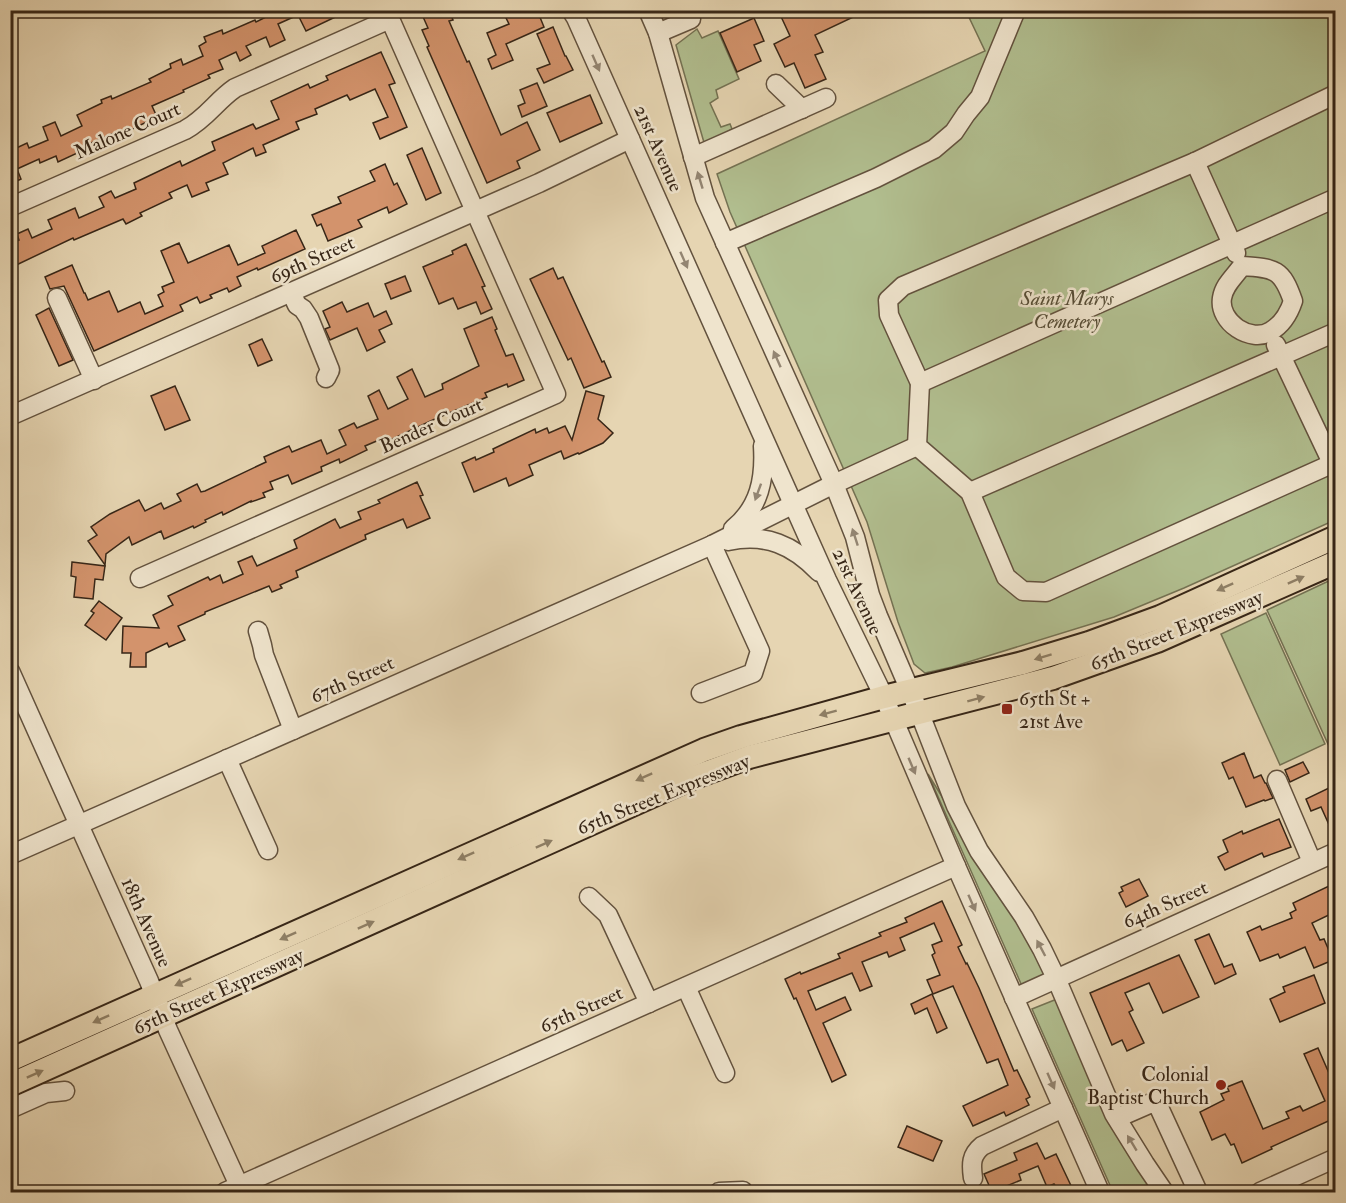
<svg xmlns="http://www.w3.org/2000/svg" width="1346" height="1203" font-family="'IM FELL Double Pica',serif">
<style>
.green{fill:#b1be8f;stroke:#747253;stroke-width:1.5}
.building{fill:#d3936c;stroke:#372617;stroke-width:1.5}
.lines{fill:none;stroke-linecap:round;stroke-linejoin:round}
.minor-casing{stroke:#63523e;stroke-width:21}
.major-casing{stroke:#372617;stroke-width:26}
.minor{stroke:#efe4cd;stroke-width:18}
.major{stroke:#e6d5b2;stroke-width:22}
.oneway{fill:#938572}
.oneway2{fill:#8e7e64}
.poi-dot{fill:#8f2418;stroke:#efe4cd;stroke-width:2}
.labels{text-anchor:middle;stroke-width:5;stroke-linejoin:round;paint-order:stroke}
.street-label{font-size:20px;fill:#372617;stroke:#efe4cd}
.park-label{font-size:20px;font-style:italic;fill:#564c35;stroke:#efe4cd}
.poi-label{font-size:20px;fill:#372617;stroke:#efe4cd;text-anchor:start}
</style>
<rect width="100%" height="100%" fill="#e6d5b2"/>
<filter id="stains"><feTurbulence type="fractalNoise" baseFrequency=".00333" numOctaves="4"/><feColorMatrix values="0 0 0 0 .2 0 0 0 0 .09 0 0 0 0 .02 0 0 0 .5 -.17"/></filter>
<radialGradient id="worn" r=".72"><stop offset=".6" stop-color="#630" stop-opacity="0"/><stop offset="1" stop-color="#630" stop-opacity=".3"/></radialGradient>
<g class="green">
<polygon points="966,11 1335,11 1335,520 1184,588 1114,617 952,667 925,673 914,664 898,622 867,522 730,212 717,174 985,51"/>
<polygon points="697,29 702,38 718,31 739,79 716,90 718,98 710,103 721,127 730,124 732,129 705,146 676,45"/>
<polygon points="1335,578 1336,754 1333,755 1267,610"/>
<polygon points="1266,613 1325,744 1280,765 1221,634"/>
<polygon points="928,774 1020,923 1048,975 1022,986"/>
<polygon points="1057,999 1157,1192 1113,1192 1032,1009"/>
</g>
<g class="building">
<polygon points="280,10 350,10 306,31 298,15 278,24 285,40 270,47 266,37 246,46 251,55 240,61 236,52 219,60 223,69 208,75 210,78 183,90 184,92 152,106 157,117 114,138 112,134 84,146 86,149 58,162 56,156 40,163 39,159 17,169 21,179 10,184 10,151 27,143 29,148 48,140 43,127 55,122 61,136 82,126 77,115 102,103 101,100 111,96 112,99 151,82 149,79 171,68 170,64 181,59 183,65 203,56 199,46 206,42 204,37 222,30 223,34 255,20 256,22"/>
<polygon points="420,10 449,10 453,20 449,21 467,62 469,61 501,135 527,122 540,150 517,161 520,168 487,183 427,47 429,46 422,30 428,28"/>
<polygon points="502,10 537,10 544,27 506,44 513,60 492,69 488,59 496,55 487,33 509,24"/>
<polygon points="778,10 868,10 815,35 823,52 815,55 826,79 805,88 794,63 785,67 774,44 790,36"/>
<polygon points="754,18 764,41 754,45 761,61 737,72 720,33"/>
<polygon points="553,27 565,56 566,56 573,70 544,83 537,69 550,64 537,34"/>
<polygon points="381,52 395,83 389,85 407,127 380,139 373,123 388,117 375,89 350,100 347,95 315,109 317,114 296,122 299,129 263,145 266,152 256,156 253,148 223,163 228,174 206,183 209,190 192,197 187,185 169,193 172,198 140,213 142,216 126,224 123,219 74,240 73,238 10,268 10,244 19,240 17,234 28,229 32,238 52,229 48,220 75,208 79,218 104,207 99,197 111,191 115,198 136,189 134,183 180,161 182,166 215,150 212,142 253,124 256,129 279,119 271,101 308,84 310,88 328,80 326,76"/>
<polygon points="537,83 547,106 522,117 518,106 525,103 520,90"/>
<polygon points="590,95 602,123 560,142 547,113"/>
<polygon points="422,148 441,193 426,200 407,155"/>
<polygon points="385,164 394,185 397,183 407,204 389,213 387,207 358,220 362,227 328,241 321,224 317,226 312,215 341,203 338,197 375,181 370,171"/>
<polygon points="296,230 305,249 258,270 257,268 237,277 241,286 229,292 227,288 210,295 212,298 200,303 197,297 180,305 183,311 94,351 64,286 50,289 45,277 72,265 84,293 85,293 88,300 109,291 118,312 140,302 145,314 163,306 158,295 164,292 162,287 174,282 161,251 179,243 188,263 229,245 238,265 265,253 262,246"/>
<polygon points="466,244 485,286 482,287 492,309 481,314 476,302 458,309 453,298 439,304 423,267 453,254 452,251"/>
<polygon points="553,268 558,279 563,277 602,362 604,361 611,377 584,388 571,358 568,360 530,279"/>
<polygon points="405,276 411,291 391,299 385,284"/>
<polygon points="342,302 347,312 368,303 374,317 386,311 392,324 379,330 385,342 367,351 357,328 330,340 325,329 330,327 323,311"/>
<polygon points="49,308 73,360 59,366 36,315"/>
<polygon points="492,317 497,329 495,330 506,356 513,354 524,380 508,387 507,384 485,393 487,397 435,419 388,441 386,437 365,446 367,450 340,463 339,459 321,467 322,471 292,484 288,475 270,482 273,489 263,493 265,497 251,502 251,501 223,515 222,512 205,520 206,522 194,528 193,526 164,539 161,531 132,545 129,537 106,554 105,565 88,541 97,535 91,527 110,514 139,500 145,511 161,503 164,509 181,501 177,494 197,484 201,492 205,491 266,462 264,457 289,446 292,452 321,440 327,454 346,445 339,430 354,423 357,428 378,419 368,396 379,390 388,409 408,399 397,377 412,369 425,397 443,389 442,384 479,366 464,329"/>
<polygon points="262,339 272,360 258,366 249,345"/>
<polygon points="175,386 190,420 165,430 151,396"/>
<polygon points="586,391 604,396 598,419 613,433 603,443 579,454 578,453 564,459 561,451 529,465 533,475 509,486 506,478 474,492 462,463 475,457 476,460 494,452 493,449 535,429 536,433 547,428 549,433 565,426 572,440"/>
<polygon points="417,482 423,495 420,496 430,518 407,528 403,519 365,535 366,539 296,571 298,577 280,585 282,588 272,592 269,586 205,612 205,614 178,626 185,640 169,647 167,643 146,653 146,667 130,667 131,653 122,653 123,626 159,628 153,615 173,605 168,596 208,577 210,580 220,575 223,583 243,574 238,562 252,556 257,566 297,548 294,540 335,519 340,528 361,519 358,512 380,503 378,500"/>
<polygon points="72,562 105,566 103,580 95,579 93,599 74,597 76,577 71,576"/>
<polygon points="99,601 122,618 106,640 85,625 94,613 91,611"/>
<polygon points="1244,753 1254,778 1261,775 1265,783 1266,783 1273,798 1265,801 1264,800 1246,807 1233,777 1229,779 1222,763"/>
<polygon points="1303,762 1309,773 1290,782 1285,770"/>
<polygon points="1333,786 1335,792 1335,838 1321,807 1311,811 1306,799"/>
<polygon points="1279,819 1291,847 1264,857 1262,853 1225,870 1218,857 1228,852 1223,840 1242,831 1243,834"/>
<polygon points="1139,879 1148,896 1126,907 1119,893 1123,891 1121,887"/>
<polygon points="1329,886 1332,894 1335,892 1335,912 1312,923 1320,940 1324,939 1333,960 1314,968 1305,947 1280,958 1278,954 1260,961 1247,932 1260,926 1262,930 1292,918 1290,913 1296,910 1293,903"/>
<polygon points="942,901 962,945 958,947 966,964 967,963 979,988 1014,1071 1017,1070 1030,1097 1026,1099 1029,1105 1006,1116 1004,1112 973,1126 963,1106 1008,1085 998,1059 987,1063 953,986 933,994 927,980 940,975 932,955 935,953 932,945 942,941 934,923 900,938 905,950 889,957 887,952 862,962 872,986 860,991 852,973 808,991 816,1010 845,997 851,1010 823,1023 846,1075 832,1082 796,998 794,999 785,979 800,972 801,974 840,958 838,954 881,936 879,933 907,922 905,918"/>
<polygon points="1209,934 1224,967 1232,964 1236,974 1215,984 1195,940"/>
<polygon points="1179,955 1199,997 1163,1013 1149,983 1125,993 1133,1010 1129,1012 1144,1043 1127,1051 1122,1040 1112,1045 1090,993"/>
<polygon points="1314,975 1325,1003 1280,1022 1270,999 1285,992 1283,987"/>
<polygon points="932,994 947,1028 937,1033 927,1008 915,1014 911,1004"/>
<polygon points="1318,1048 1335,1087 1335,1118 1271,1147 1272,1149 1242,1163 1234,1144 1231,1145 1225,1134 1212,1140 1200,1112 1224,1100 1221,1094 1229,1091 1227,1087 1242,1081 1263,1129 1289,1118 1286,1112 1300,1106 1303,1111 1325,1101 1304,1054"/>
<polygon points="907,1126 942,1141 933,1161 898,1147"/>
<polygon points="1037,1143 1045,1159 1056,1154 1074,1192 1045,1192 1056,1187 1054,1184 1047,1187 1038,1166 1019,1174 1021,1180 992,1192 984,1174 1017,1160 1014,1153"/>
</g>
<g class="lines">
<g class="minor-casing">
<g id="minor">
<polyline points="571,10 576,18 827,580 884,697 956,866 1100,1192"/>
<polyline points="648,10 658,33 705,198 834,484 855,537 870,595 878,616 920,714 956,806 979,851 1024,917 1042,949 1056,978 1114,1114 1145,1164 1164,1192"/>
<polyline points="658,33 691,19"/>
<polyline points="776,84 802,109"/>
<polyline points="1336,94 1195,162 903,286 888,300 889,315 920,383 917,446 970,492 1006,577 1023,591 1046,592 1336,462"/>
<polyline points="693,157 826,98"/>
<polyline points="1195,162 1236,253"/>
<path d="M10,207L185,130C207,118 216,101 235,88L390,19L556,394L140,578"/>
<polyline points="725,243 876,178 934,149 954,132 966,114 980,97 1016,10"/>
<path d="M1242,266C1275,268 1282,269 1293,301C1289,313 1283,324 1271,331C1251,344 1218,322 1222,298C1224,285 1234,277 1242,266Z"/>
<polyline points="291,292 297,305 303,309 309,318 330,370 326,378"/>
<polyline points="57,298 94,380"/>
<polyline points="1276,345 1332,463"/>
<polyline points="920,383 1336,198"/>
<polyline points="10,416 539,183 630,139"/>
<polyline points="970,492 1336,332"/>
<path d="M733,529C760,507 765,478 763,446"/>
<path d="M728,541C766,533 793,545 819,572"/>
<polyline points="258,631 262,645 264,655 293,730"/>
<polyline points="10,671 149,981 168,1030 242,1192"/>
<polyline points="701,693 753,673 760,651 712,545"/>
<polyline points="227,759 268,850"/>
<polyline points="1277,780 1312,862"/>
<polyline points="10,855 712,545 834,484 917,446"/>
<polyline points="589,897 608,915 649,1003"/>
<polyline points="686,987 725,1073"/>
<polyline points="1014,998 1336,852"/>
<polyline points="10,1109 46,1093 65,1091"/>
<polyline points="1117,1118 1156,1101 1198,1192"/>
<path d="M973,1178C971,1164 971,1155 982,1146L1063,1108"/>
<polyline points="225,1192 956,866"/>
<polyline points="719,1192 743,1191"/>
<polyline points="1260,1192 1336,1158"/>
</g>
</g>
<g class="major-casing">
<g id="major">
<polyline points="10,1060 704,750 741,737 884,697 1023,663 1089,643 1160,617 1336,537"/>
<polyline points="10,1085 692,778 749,757 1053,678 1157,641 1336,562"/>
</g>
</g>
<use href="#minor" class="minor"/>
<use href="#major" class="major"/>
</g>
<defs><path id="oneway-solid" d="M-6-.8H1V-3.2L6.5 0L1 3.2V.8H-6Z" transform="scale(1.5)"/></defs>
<g class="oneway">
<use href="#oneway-solid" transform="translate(596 63) rotate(66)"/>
<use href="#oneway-solid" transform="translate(700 180) rotate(-107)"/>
<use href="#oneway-solid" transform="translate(684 260) rotate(66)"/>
<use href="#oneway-solid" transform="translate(777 359) rotate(-114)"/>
<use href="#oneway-solid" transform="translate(758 492) rotate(110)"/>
<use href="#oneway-solid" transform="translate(855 537) rotate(-108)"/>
<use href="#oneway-solid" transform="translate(912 766) rotate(67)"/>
<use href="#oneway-solid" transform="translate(972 903) rotate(66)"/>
<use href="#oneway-solid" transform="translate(1041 948) rotate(-118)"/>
<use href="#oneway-solid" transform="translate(1051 1081) rotate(66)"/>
<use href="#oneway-solid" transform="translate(1132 1143) rotate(-121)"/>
</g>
<g class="oneway2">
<use href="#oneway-solid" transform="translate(1296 580) rotate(-24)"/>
<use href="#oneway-solid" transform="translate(1225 587) rotate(156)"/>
<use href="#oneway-solid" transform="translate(1043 657) rotate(163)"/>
<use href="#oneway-solid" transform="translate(976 699) rotate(-15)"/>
<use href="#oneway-solid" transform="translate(828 713) rotate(165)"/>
<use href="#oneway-solid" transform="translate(644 777) rotate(156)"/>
<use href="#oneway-solid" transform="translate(544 844) rotate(-24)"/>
<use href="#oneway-solid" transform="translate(466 856) rotate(156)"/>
<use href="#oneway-solid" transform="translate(366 925) rotate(-24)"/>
<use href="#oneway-solid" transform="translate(288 936) rotate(156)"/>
<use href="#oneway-solid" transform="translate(183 982) rotate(156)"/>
<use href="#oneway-solid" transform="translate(101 1019) rotate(156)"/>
<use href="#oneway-solid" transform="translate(35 1074) rotate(-24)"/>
</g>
<g class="poi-dot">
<rect x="1001" y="703" width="12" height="12" rx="3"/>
<circle cx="1221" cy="1085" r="6"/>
</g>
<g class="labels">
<g class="street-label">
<text transform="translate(127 130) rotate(-24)" y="7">Malone Court</text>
<text transform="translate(659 148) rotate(66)" y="7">21st Avenue</text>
<text transform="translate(312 259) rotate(-24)" y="7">69th Street</text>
<text transform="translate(431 425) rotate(-24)" y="7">Bender Court</text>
<text transform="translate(858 591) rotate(65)" y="7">21st Avenue</text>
<text transform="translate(1176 630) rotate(-22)" y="7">65th Street Expressway</text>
<text transform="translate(352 679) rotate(-24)" y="7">67th Street</text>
<text transform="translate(663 794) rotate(-22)" y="7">65th Street Expressway</text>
<text transform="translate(1165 904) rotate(-24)" y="7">64th Street</text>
<text transform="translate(147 922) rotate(66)" y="7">18th Avenue</text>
<text transform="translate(218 991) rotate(-24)" y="7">65th Street Expressway</text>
<text transform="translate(581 1009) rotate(-24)" y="7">65th Street</text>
</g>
<g class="park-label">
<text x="1067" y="305">Saint Marys<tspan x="1067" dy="23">Cemetery</tspan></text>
</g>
<g class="poi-label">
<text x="1019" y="705">65th St +<tspan x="1019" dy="23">21st Ave</tspan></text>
<text x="1209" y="1081" text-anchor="end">Colonial<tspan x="1209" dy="23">Baptist Church</tspan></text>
</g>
</g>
<rect width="1346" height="1203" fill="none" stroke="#e6d5b2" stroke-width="36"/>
<rect x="12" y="12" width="1322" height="1179" fill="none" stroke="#372617" stroke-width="3"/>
<rect x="18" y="18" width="1310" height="1167" fill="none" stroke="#372617" stroke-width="1.5"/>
<rect width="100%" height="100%" filter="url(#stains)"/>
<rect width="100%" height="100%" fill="url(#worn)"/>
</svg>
